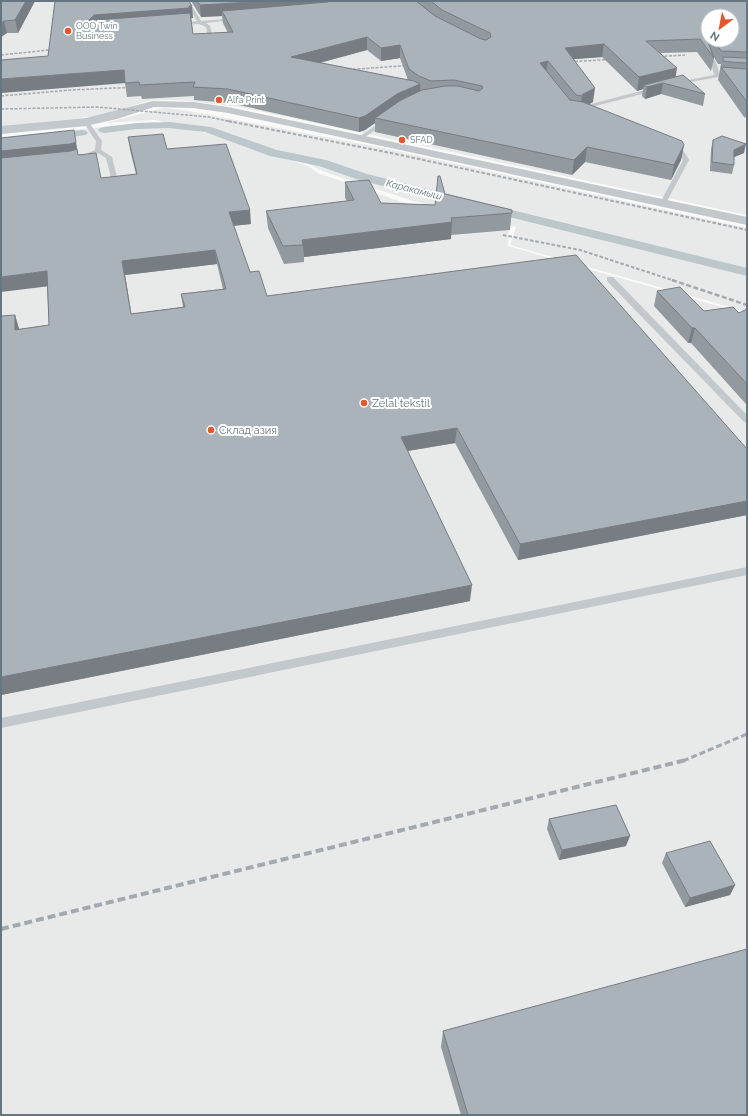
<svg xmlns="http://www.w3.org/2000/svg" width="748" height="1116" font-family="Raleway,sans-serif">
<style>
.built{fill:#e8e9e9;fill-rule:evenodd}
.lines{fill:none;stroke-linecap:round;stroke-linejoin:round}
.canal{fill:#bbc7cb;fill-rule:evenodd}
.service{fill:#c3c8cc;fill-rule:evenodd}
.minor{fill:#c3c8cc;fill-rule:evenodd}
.rail-far4{stroke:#a2aab0;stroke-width:1.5;stroke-dasharray:3 1.5;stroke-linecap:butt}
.rail-far3{stroke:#a2aab0;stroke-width:2;stroke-dasharray:3.5 2;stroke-linecap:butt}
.rail-far2{stroke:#a2aab0;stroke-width:2.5;stroke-dasharray:5 2.5;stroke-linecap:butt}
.rail-far1{stroke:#a2aab0;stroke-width:3;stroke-dasharray:6 3;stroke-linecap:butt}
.rail{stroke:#a2aab0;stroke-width:4;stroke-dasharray:8 4;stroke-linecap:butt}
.wall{fill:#929a9f;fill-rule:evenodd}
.shaded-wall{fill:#777d82}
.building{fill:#aab3b9;stroke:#777d82;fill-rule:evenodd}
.poi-dot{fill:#e4572e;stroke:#fff;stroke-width:1.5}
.labels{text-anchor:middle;stroke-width:4;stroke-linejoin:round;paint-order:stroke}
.far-poi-label{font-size:9px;fill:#657683;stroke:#fff;text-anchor:start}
.far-water-label{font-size:10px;font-style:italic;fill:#60757c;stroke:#fff}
.poi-label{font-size:11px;fill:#657683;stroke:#fff;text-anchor:start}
</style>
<rect width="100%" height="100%" fill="#fafaf8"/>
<g class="built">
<path d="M1,1H747V215L240,107L179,100H152L98,116L1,127ZM708,16H732V40H708Z"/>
<polygon points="163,108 184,110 388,149 747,228 747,312 510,245 516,227 413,201 325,172 306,163 206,130 154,120 105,123"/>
<polygon points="153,122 207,133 308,166 318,173 408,204 509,227 508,246 747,314 747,1115 1,1115 1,137"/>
</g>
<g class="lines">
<g class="canal">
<polygon points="169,122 211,127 277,150 326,160 367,174 747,268 747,276 359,180 319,166 270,156 205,132 169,128 137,129 104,133 100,132 98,130 100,128 104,127 137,123"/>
<polygon points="82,130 86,131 88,133 86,135 1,147 1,139"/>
</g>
<g class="service">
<polygon points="185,1 189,1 201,21 238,18 240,19 206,23 210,26 214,41 209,42 206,27 199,24 177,25 175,24 197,21"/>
<path d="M709,53C715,57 720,70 719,77L673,85V83L714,75L712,67L706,55Z"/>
<polygon points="656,87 659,89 658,90 595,106 587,111 585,115 580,114 582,109 591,104"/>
<polygon points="386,119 389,121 388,122 362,139 357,138"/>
<polygon points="84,121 88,121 102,141 101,150 112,157 119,185 118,186 113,185 106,158 98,153 77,161 74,159 95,150 96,141 83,122"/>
<path d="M669,146C678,145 686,152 689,160L666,203L663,205L660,203L683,160L680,154L669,148Z"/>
<polygon points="607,277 613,277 747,415 747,423 744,422 607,281"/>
<polygon points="747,567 747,575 1,728 1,718"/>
</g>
<polygon class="minor" points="153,101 193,102 228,107 747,217 747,225 228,113 193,108 154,107 117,119 86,126 1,134 1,126 86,118"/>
<g class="rail-far4">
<polyline points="1,55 59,49"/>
<polyline points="651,57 685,55"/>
<polyline points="566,62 616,59"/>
<polyline points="344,70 414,65"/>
<polyline points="1,96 71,90 137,87"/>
<polyline points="1,109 97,107 209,117 232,122"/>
</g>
<g class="rail-far3">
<polyline points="228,121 391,153 747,230"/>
<polyline points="503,235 580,250 675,281"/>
</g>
<polyline class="rail-far2" points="672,280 747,305"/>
<polyline class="rail-far1" points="683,761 747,734"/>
<polyline class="rail" points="1,929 686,760"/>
</g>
<g class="wall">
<polygon points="1,1 35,1 18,33 7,33 1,37"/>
<path d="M55,1L193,18H191L193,34L228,33L223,23L222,16L201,17L191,1H416L435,16L416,1H747V118L744,117L718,80L721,64H718L714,57V58L711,71L697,52L660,53L675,77L705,94L703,106L661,94L645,99L642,96L643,89L637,91L602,57L574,59L593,102L588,105L684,145L681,160L671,180L585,162L572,175L375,132V123L365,130L359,132L230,103L194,100V96L142,99L141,96L127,97L125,83L48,56ZM367,50L381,61L400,58L408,80L320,63Z"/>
<path d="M128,137L167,149L251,224L233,226L250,272L267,296L747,449V515L518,560L455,443L408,451L470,601L1,695L15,315L19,329L49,325L47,286L78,155L101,178L136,174L130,150ZM217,264L223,289L181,294L183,307L131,314L125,275Z"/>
<polygon points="713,140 744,153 734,157 734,165 732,174 710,171 711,149"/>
<polygon points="345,182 381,203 435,205 445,194 512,210 510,230 451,235 451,239 304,257 304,262 284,264 268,228 266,211 347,201 345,198"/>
<polygon points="657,291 704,311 739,313 747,309 747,404 746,404 691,343 688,343 654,306"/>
<polygon points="549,819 626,846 559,860 547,829"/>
<polygon points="666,853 735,885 730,895 685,907 662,863"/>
<polygon points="443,1031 747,1115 461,1115 441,1047"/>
</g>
<g class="shaded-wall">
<polygon points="26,1 35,1 18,33 15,20"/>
<polygon points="270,1 326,1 326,10 222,11 222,16 201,17 200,5"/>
<polygon points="192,6 193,18 96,28 88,21 94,15"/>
<polygon points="4,21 7,33 1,37 1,23"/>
<polygon points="367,37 367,50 292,70 291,57"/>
<polygon points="604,44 602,57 564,60 565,48"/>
<polygon points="400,45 400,58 381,61 381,48"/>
<polygon points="548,61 546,74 540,63"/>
<polygon points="677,68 675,81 663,83 661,94 645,99 647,87 644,85 643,89 637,91 639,77"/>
<polygon points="124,70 126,83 1,93 1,79"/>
<polygon points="420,84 420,98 375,118 375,123 365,130 359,132 359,118 397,94"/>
<polygon points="595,88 593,102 581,108 580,110 582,96 583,94"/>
<polygon points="76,142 78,154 1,164 1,151"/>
<polygon points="746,144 744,153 732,158 734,150"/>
<polygon points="684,145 681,160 671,180 674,165"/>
<polygon points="587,147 585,162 572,175 574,160"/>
<polygon points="250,210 251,224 230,226 229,212"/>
<polygon points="452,222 451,239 304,257 303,245 302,240"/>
<polygon points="215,250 217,264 125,275 134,329 122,261"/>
<polygon points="47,271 50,286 1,292 1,277"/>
<polygon points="15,315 19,329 15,330"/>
<polygon points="692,328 695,328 691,343 688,343"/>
<polygon points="457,428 455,443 401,452 401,437"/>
<polygon points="747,501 747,515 518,560 520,544"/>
<polygon points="472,585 470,601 1,695 1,677"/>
<polygon points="630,836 626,846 559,860 562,850"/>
<polygon points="735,885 730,895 685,907 690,898"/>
</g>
<g class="building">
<polygon points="1,1 26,1 15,20 4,21 1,23"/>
<polygon points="55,1 189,1 192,6 189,6 189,8 94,15 88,21 91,23 96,20 190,13 193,34 233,32 222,11 328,2 328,1 416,1 435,16 481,39 486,40 491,37 490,33 442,10 431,1 747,1 747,52 721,51 714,40 732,40 732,16 708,16 708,40 710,40 708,42 714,58 700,39 646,41 677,68 639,77 604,44 565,48 595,88 583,94 582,96 576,95 548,61 540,63 570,100 583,102 682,141 684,145 674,165 587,147 574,160 375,118 401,100 422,90 445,86 458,86 479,91 483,88 482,86 454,80 431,81 419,76 409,69 400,45 381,48 367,37 291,57 414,81 420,84 397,94 365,116 359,118 228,89 193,87 195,82 140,85 139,82 125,83 124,70 1,79 1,60 48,56"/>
<polygon points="197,1 270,1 200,5"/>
<polygon points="723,57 747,58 747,63 730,62 723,61"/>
<polygon points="721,67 747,69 747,102"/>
<polygon points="683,75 705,94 663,83 647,87 644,85"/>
<polygon points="74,130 76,142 70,144 1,151 1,138"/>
<path d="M163,134L167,149L226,144L250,210L229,212L250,272L259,271L267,296L576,255L747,449V501L520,544L457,428L401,437L472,585L1,677V316L15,315V330L49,325L47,271L1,277V158L71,151L77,149L78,155L96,153L101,178L137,174L128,137ZM215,250L226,289L181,294L185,307L131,314L122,261Z"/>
<polygon points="722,136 746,144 734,150 734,165 712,162 713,140"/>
<polygon points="438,176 440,176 445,194 512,210 512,213 451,218 452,222 302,240 303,245 283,246 266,211 354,200 345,182 369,180 381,203 435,205"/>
<polygon points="680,287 704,311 733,307 739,313 747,309 747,384 695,328 692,328 657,291"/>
<polygon points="616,805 630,836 562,850 549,819"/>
<polygon points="710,841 735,885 690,898 666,853"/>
<polygon points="747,949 747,1115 468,1115 443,1031"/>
</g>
<g class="poi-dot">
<circle cx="68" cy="31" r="4"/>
<circle cx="219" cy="100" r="4"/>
<circle cx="402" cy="140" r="4"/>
<circle cx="364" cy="403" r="4"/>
<circle cx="211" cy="430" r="4"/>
</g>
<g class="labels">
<g class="far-poi-label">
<text x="76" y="29">ООО Twin<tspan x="76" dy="10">Business</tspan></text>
<text x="227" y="103">Alfa Print</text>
<text x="410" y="143">SFAD</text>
</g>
<g class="far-water-label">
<text transform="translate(414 189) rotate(14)" y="4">Каракамыш</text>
</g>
<g class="poi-label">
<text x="372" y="407">Zelal tekstil</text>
<text x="219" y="434">Склад азия</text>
</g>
</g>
<rect width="748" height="1116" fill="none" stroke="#657683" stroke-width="4"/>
<g transform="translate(720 28) rotate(212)"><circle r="19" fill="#ffffff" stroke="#c1c8cd"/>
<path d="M0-3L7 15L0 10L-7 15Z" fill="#e4572e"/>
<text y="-6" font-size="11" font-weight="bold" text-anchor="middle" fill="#657683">N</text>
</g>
</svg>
